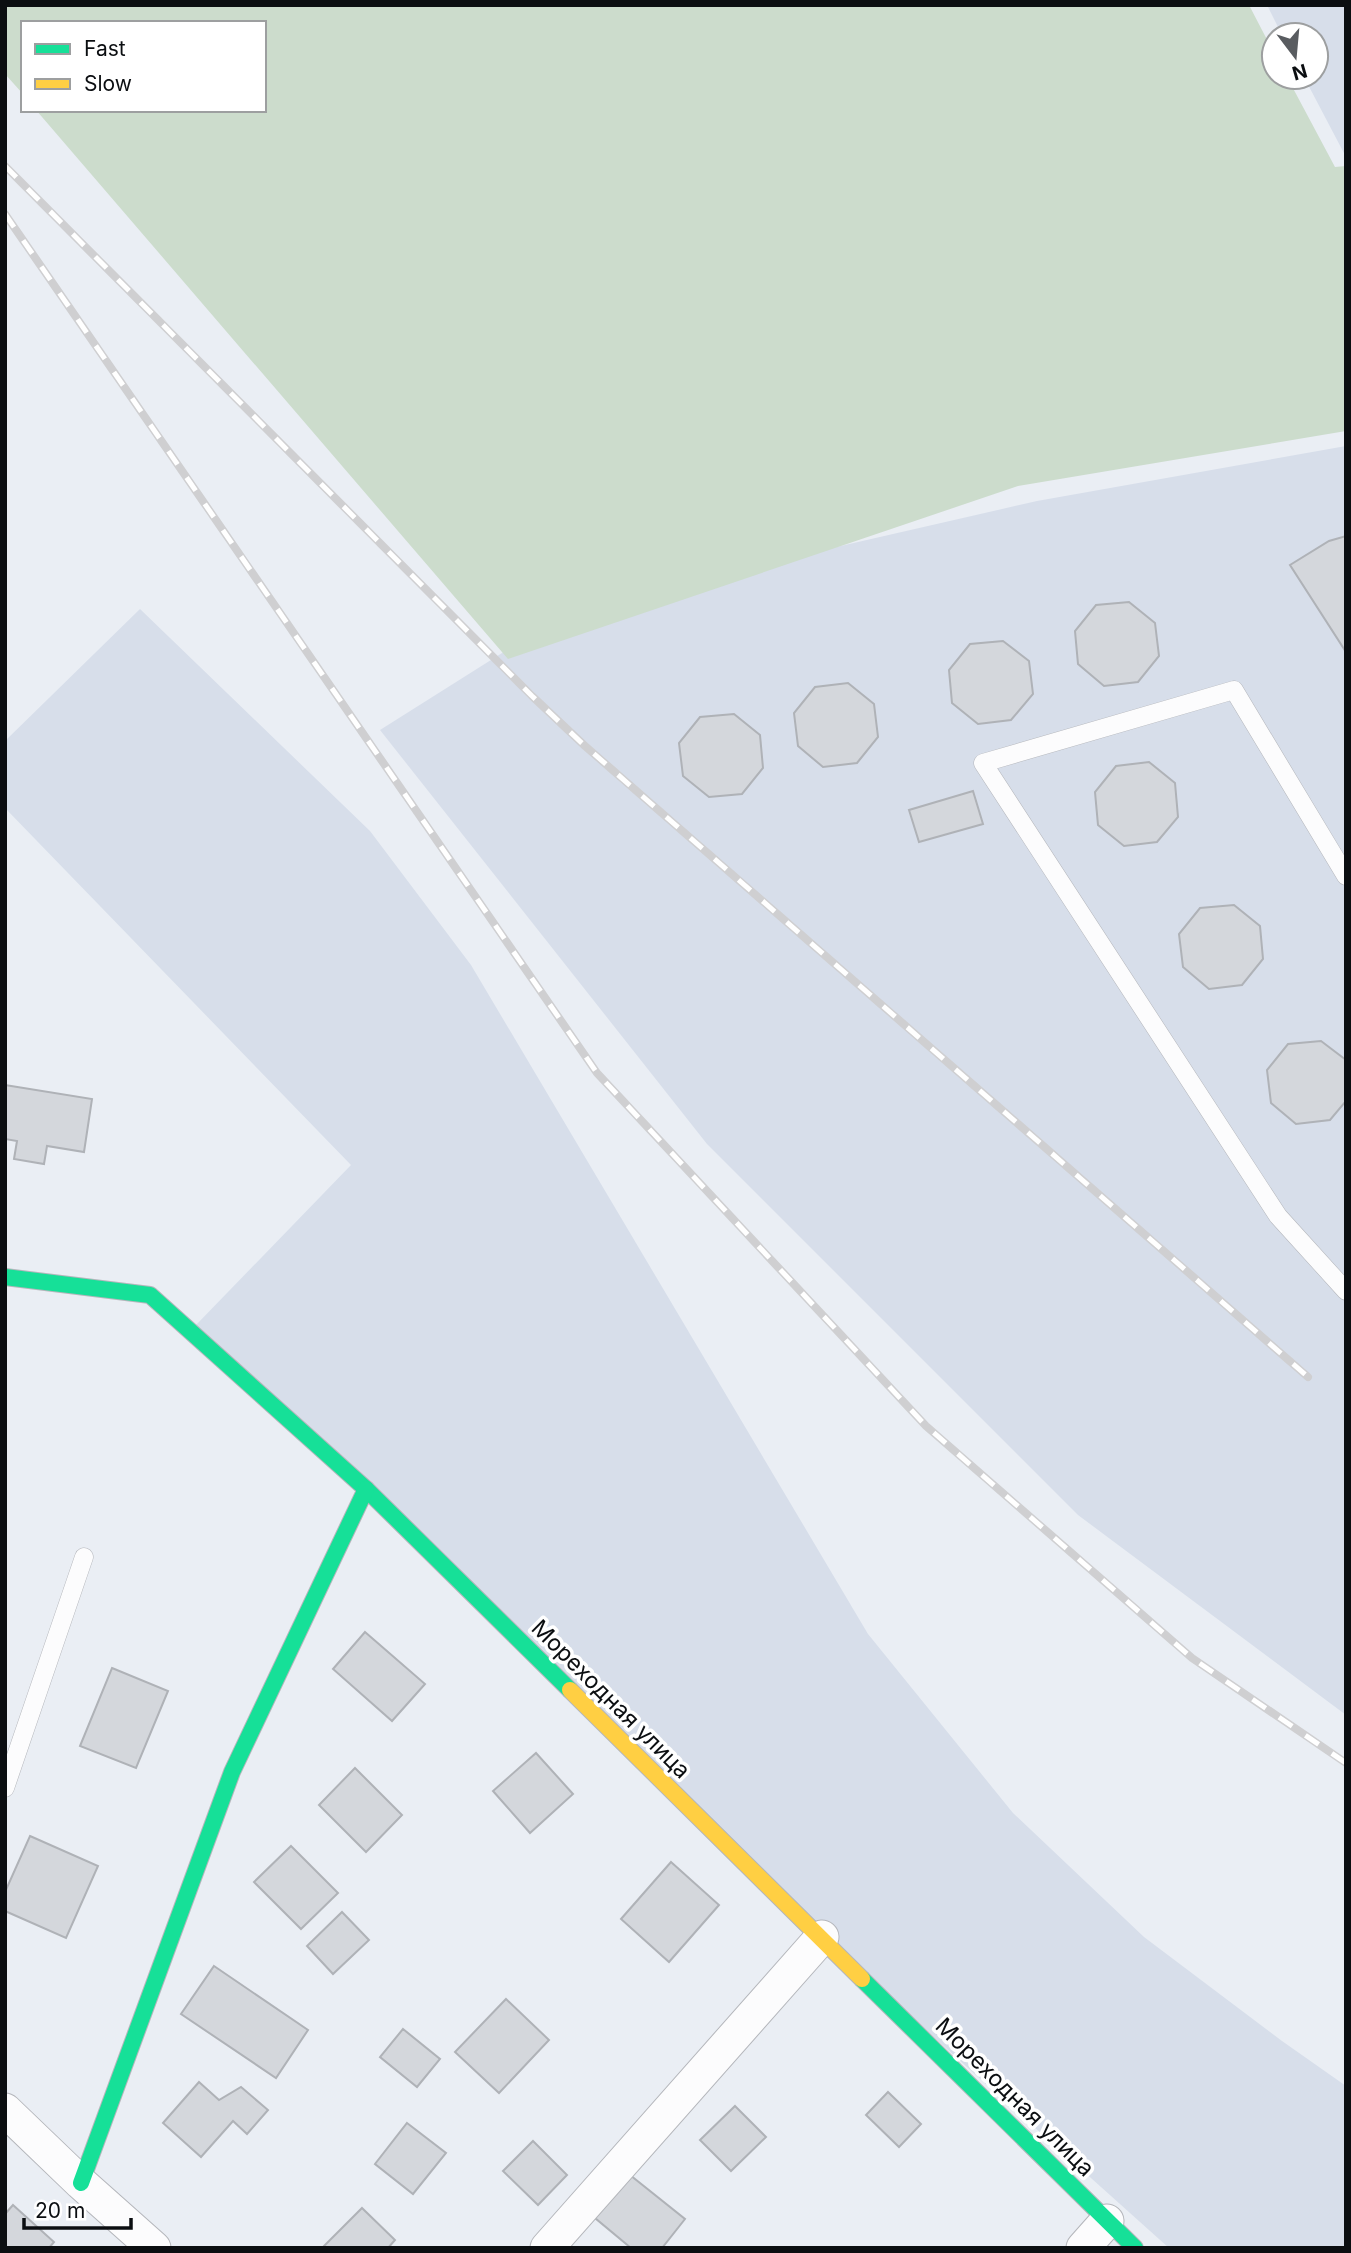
<svg xmlns="http://www.w3.org/2000/svg" width="1351" height="2253" font-family="Inter,sans-serif">
<style>
.built{fill:#d7deea}
.green{fill:#ccdccc}
.building{fill:#d4d7dc;stroke:#afb2b7;stroke-width:2}
.lines{fill:none;stroke-linecap:round;stroke-linejoin:round}
.lane-casing{stroke:#b4b6bb;stroke-width:19}
.street-casing{stroke:#b4b6bb;stroke-width:35}
.fast-casing{stroke:#b4b6bb;stroke-width:18}
.slow-casing{stroke:#b4b6bb;stroke-width:18}
.lane{stroke:#fcfcfd;stroke-width:18}
.street{stroke:#fcfcfd;stroke-width:33}
.fast{stroke:#16e098;stroke-width:16}
.slow{stroke:#ffcf43;stroke-width:16}
.rail-casing{stroke:#cfcfd1;stroke-width:8}
.rail{stroke:#fff;stroke-width:5;stroke-dasharray:16;stroke-linecap:butt}
.labels{text-anchor:middle;stroke-width:7;stroke-linejoin:round;paint-order:stroke}
.street-label{font-size:23px;fill:#0b0e11;stroke:#fff}
</style>
<rect width="100%" height="100%" fill="#eaeef4"/>
<g class="built">
<polygon points="1267,5 1346,5 1346,157 1304,77 1316,77 1316,35 1282,35"/>
<polygon points="1346,446 1346,1715 1078,1515 707,1144 380,730 575,607 1037,501"/>
<polygon points="140,609 370,831 471,965 868,1634 1013,1813 1144,1937 1282,2041 1346,2086 1346,2248 1169,2248 822,1937 196,1325 351,1165 5,808 5,741"/>
</g>
<polygon class="green" points="5,5 1249,5 1274,53 1274,77 1287,77 1335,167 1346,166 1346,431 1018,486 508,659 36,110 264,110 264,23 23,23 23,94 5,74"/>
<g class="building">
<polygon points="1346,536 1346,652 1290,565 1329,541"/>
<polygon points="1129,602 1155,623 1159,656 1138,682 1104,686 1078,664 1075,631 1096,605"/>
<polygon points="1003,641 1029,661 1033,694 1011,720 978,724 952,703 949,670 970,644"/>
<polygon points="848,683 874,704 878,737 857,763 823,767 798,746 794,713 815,687"/>
<polygon points="734,714 760,735 763,768 742,794 709,797 683,776 679,743 700,717"/>
<polygon points="1149,762 1175,783 1178,817 1157,842 1124,846 1098,825 1095,792 1116,766"/>
<polygon points="973,791 983,824 919,842 909,810"/>
<polygon points="1234,905 1260,926 1263,959 1242,985 1209,989 1183,967 1179,934 1200,908"/>
<polygon points="1321,1041 1346,1060 1346,1101 1330,1120 1296,1124 1271,1103 1267,1070 1288,1044"/>
<polygon points="5,1085 92,1099 84,1152 47,1146 44,1164 14,1159 17,1141 5,1139"/>
<polygon points="365,1632 425,1684 392,1721 333,1669"/>
<polygon points="112,1668 168,1691 136,1768 80,1746"/>
<polygon points="536,1753 573,1794 530,1833 493,1791"/>
<polygon points="355,1768 402,1815 366,1852 319,1805"/>
<polygon points="30,1836 98,1866 66,1938 5,1911 5,1892"/>
<polygon points="291,1846 338,1893 301,1929 254,1882"/>
<polygon points="671,1862 719,1905 669,1962 621,1919"/>
<polygon points="342,1912 369,1940 333,1974 307,1946"/>
<polygon points="214,1966 308,2030 276,2078 181,2014"/>
<polygon points="506,1999 549,2040 499,2093 455,2052"/>
<polygon points="403,2029 440,2059 417,2087 380,2057"/>
<polygon points="199,2082 219,2100 241,2087 268,2110 247,2134 233,2121 201,2157 163,2123"/>
<polygon points="888,2092 921,2124 899,2147 866,2115"/>
<polygon points="735,2106 766,2137 731,2171 700,2140"/>
<polygon points="407,2123 446,2153 413,2194 375,2164"/>
<polygon points="533,2141 567,2175 538,2205 503,2171"/>
<polygon points="630,2175 685,2219 662,2248 631,2248 595,2218"/>
<polygon points="13,2205 54,2242 49,2248 5,2248 5,2214"/>
<polygon points="362,2208 395,2240 388,2248 322,2248"/>
</g>
<g class="lines">
<g class="lane-casing">
<g id="lane">
<polyline points="1346,876 1234,690 983,763 1278,1216 1346,1291"/>
<polyline points="5,1788 84,1557"/>
</g>
</g>
<g class="street-casing">
<g id="street">
<polyline points="5,2110 81,2183 154,2248"/>
<polyline points="547,2248 822,1937"/>
<polyline points="1083,2248 1107,2221"/>
</g>
</g>
<g class="fast-casing">
<g id="fast">
<polyline points="5,1277 150,1295 366,1489 570,1690"/>
<polyline points="862,1979 1135,2248"/>
<polyline points="81,2183 232,1772 366,1489"/>
</g>
</g>
<g class="slow-casing">
<polyline id="slow" points="570,1690 862,1979"/>
</g>
<use href="#lane" class="lane"/>
<use href="#street" class="street"/>
<use href="#fast" class="fast"/>
<use href="#slow" class="slow"/>
<g class="rail-casing">
<g id="rail">
<polyline points="5,166 532,696 585,746 1308,1377"/>
<polyline points="5,214 597,1073 926,1426 1192,1658 1346,1763"/>
</g>
</g>
<use href="#rail" class="rail"/>
</g>
<g class="labels">
<g class="street-label">
<text transform="translate(611 1699) rotate(45)" y="8">Мореходная улица</text>
<text transform="translate(1015 2097) rotate(45)" y="8">Мореходная улица</text>
</g>
</g>
<rect width="1351" height="2253" fill="none" stroke="#0b0e11" stroke-width="14"/>
<rect x="21" y="21" width="245" height="91" fill="#ffffff" stroke="#9d9fa0" stroke-width="2"/>
<rect x="35" y="44" width="35" height="10" fill="#16e098" stroke="#9d9fa0" stroke-width="2"/>
<text x="84" y="56" font-size="21" fill="#0b0e11">Fast</text>
<rect x="35" y="79" width="35" height="10" fill="#ffcf43" stroke="#9d9fa0" stroke-width="2"/>
<text x="84" y="91" font-size="21" fill="#0b0e11">Slow</text>
<g transform="translate(1295 56) rotate(164)"><circle r="33" fill="#ffffff" stroke="#9d9fa0" stroke-width="2"/>
<path d="M0-5L12 26L0 18L-12 26Z" fill="#595c60"/>
<text y="-10" font-size="19" font-weight="bold" text-anchor="middle" fill="#0b0e11">N</text>
</g>
<path d="M24 2218v10h107v-10" fill="none" stroke="#0b0e11" stroke-width="3.5"/>
<text x="35" y="2218" font-size="21" fill="#0b0e11" stroke="#ffffff" stroke-width="5" paint-order="stroke">20 m</text>
</svg>
